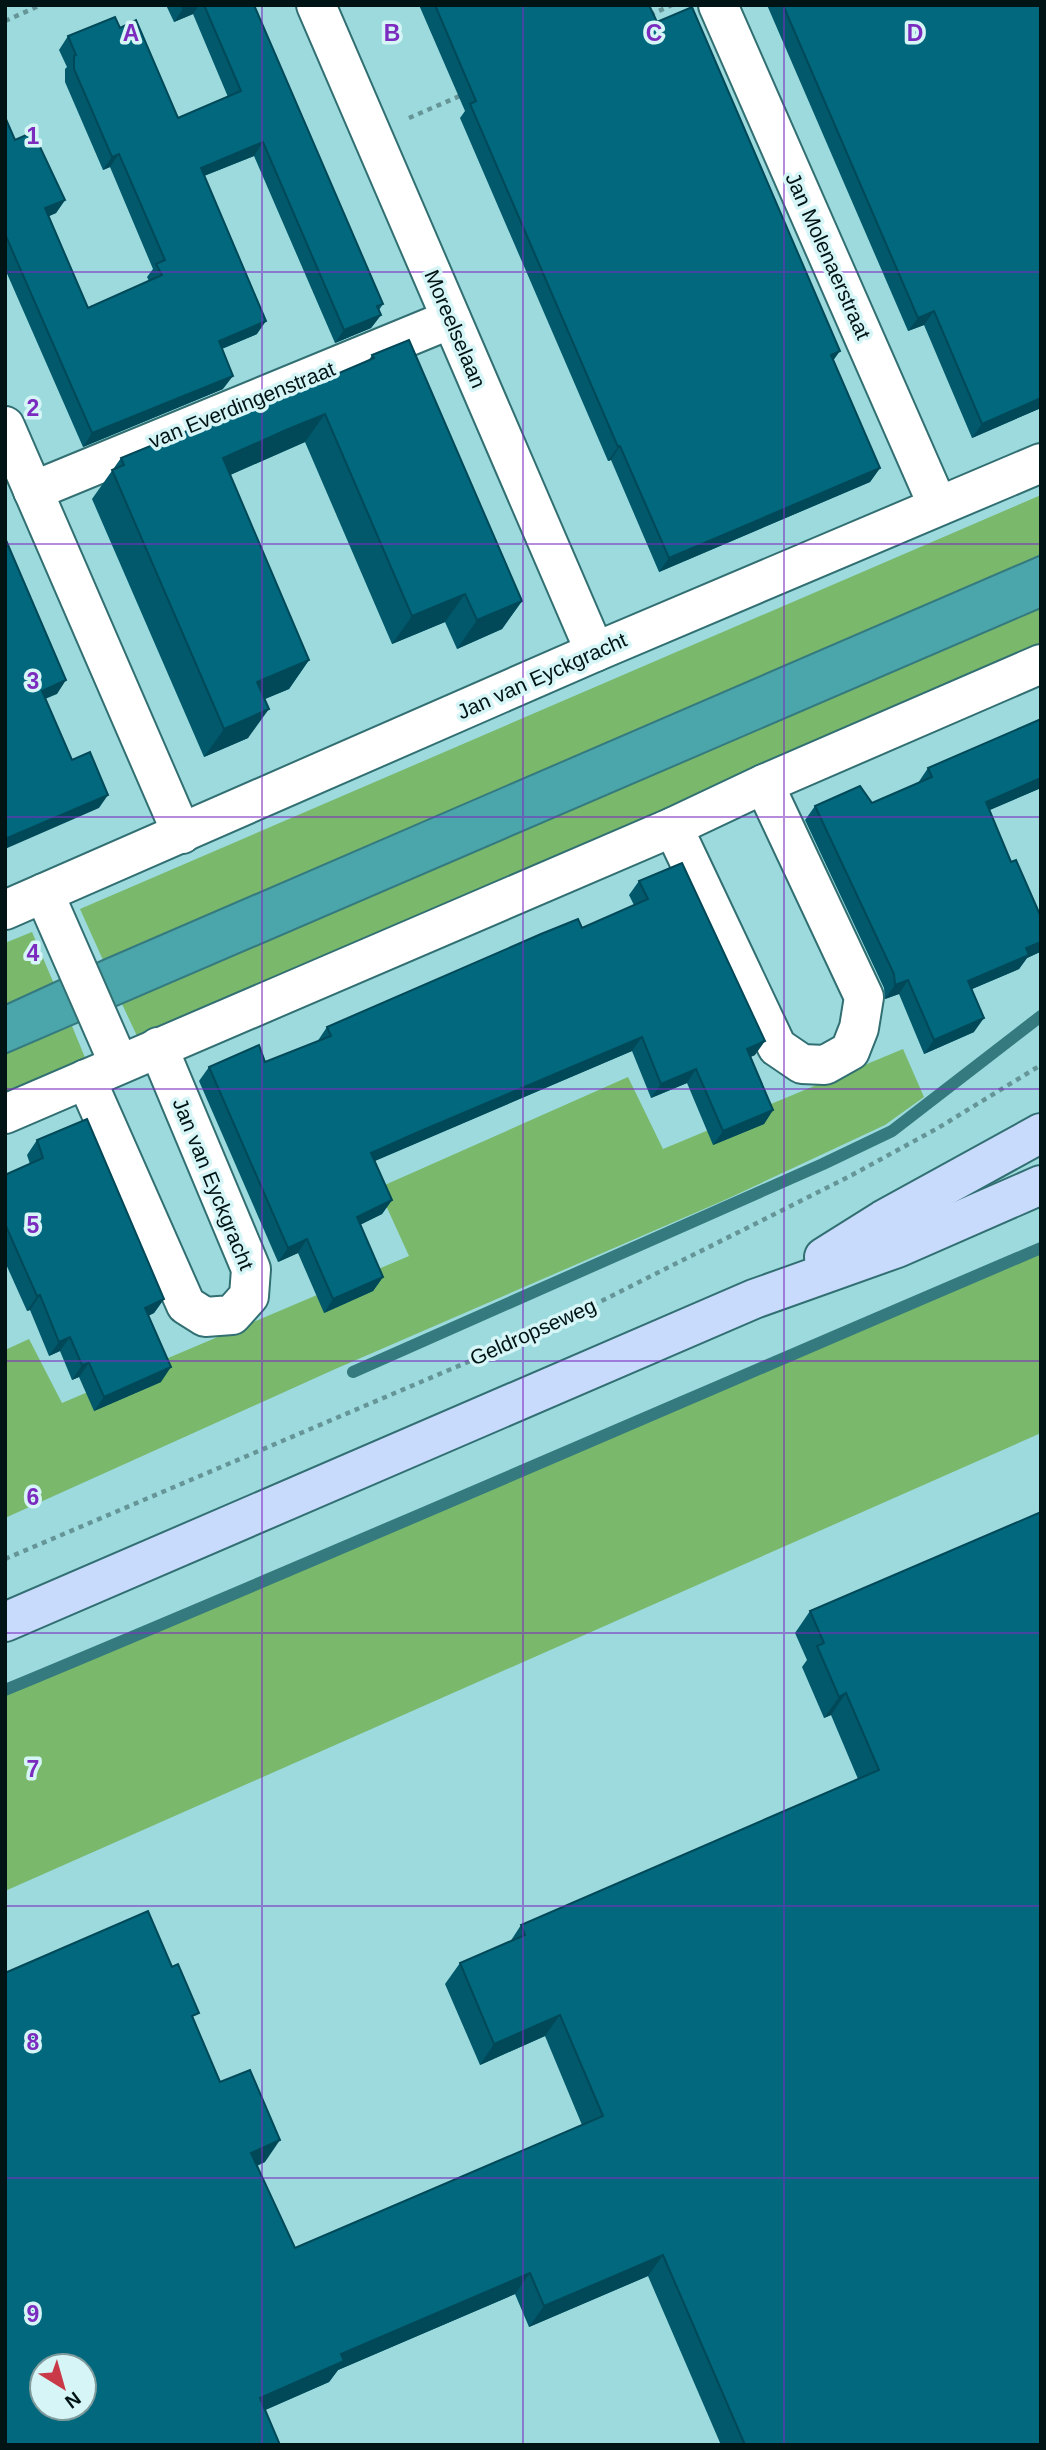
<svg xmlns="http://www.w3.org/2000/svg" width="1046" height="2450" font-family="Helvetica,sans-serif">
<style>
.green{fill:#7ab86c}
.water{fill:#4ba6ab;stroke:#347a7e;stroke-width:2}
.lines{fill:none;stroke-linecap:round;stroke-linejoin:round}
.stream{stroke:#347a7e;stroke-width:12}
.minor-casing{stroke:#326f72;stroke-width:42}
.secondary-casing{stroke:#326f72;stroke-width:42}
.path{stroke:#669598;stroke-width:4.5;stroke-dasharray:5 5;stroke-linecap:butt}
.minor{stroke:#fff;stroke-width:38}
.secondary{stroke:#c8dbfc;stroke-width:38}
.wall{fill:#02596c}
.shaded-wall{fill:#014958}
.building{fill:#02687e;stroke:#014958;stroke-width:2;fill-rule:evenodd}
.grid{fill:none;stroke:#7b2cbf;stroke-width:2;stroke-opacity:0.55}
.labels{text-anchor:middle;stroke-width:7;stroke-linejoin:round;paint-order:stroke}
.street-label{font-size:21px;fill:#001415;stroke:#d6f5f6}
.grid-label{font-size:23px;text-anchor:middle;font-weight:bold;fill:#7b2cbf;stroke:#d6f5f6;stroke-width:7;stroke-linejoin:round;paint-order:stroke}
</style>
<rect width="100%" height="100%" fill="#9cdadd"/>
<g class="green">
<polygon points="1041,495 1041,555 103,960 80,909"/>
<polygon points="1041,608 1041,650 137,1036 122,1004"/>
<polygon points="32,932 54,984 5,1005 5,943"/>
<polygon points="72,1026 86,1060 5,1094 5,1054"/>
<polygon points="903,1049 924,1097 885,1125 727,1199 333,1370 5,1518 5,1350 29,1339 62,1403 409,1256 378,1188 628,1077 663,1149"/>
<polygon points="1041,1247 1041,1433 5,1891 5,1685"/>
</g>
<polygon class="water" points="1041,555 1041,608 5,1054 5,1005 103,960"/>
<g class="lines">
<g class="stream">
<polyline points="353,1372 823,1164 892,1131 1041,1016"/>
<path d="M5,1690C352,1546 696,1395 1041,1248"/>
</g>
<g class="minor-casing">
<g id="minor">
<polyline points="316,5 595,652"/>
<polyline points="718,5 938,506"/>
<polyline points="5,426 182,834"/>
<polyline points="33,491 451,319"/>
<polyline points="673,827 777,1047 802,1064 825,1065 850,1051 859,1028 864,997 764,784"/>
<polyline points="44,893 119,1064"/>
<polyline points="5,910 595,652 1041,463"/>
<polyline points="86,1079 186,1305 205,1317 232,1315 249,1296 251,1269 158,1047"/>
<polyline points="5,1114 673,827 764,784 1041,664"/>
</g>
</g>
<g class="secondary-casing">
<g id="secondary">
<polyline points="824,1257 883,1220 1041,1133"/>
<polyline points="5,1622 754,1299 897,1248 1041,1185"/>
</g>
</g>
<g class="path">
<polyline points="650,15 672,5"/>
<polyline points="5,21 41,5"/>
<polyline points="409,118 462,95"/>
<polyline points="5,1559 550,1327 852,1175 938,1128 1041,1065"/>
</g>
<use href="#minor" class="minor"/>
<use href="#secondary" class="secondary"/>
</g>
<g class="wall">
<polygon points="166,5 254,5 383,304 379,310 381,315 371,328 335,343 254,156 204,176 257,334 222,349 223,389 83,447 5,269 5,117 15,140 65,200 56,213 49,216 88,308 149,281 147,277 153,269 110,167 103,170 65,82 65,69 67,67 59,50 68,36 120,28 178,118 228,97 193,14 174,22"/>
<polygon points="419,5 649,5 657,22 833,361 880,468 870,482 659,572 611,460 608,461 460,118 465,111"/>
<polygon points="767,5 1041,5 1041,408 972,438 924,325 908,331"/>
<polygon points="372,355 522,601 502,629 457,649 445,622 392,644 305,442 230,475 309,660 289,689 264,699 248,738 204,757 92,499 121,458 262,406 369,360"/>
<polygon points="1041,719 1041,788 989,810 1040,952 1027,958 1019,969 972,989 974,1032 924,1054 899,994 885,999 884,988 805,820 815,806 872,803 918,783 928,768"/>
<polygon points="639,881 755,1055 750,1057 773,1110 764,1124 713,1145 687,1083 651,1098 632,1051 374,1161 392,1200 382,1214 360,1225 383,1277 373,1291 324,1313 298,1253 278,1262 199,1081 209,1067 265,1062 317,1042 327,1027 582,928 634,905 629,895"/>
<polygon points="37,1140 164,1299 154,1313 148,1316 161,1382 94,1411 79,1377 72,1380 60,1351 49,1356 30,1310 27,1311 5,1262 5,1175 30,1164 27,1155"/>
<polygon points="1041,1512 1041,2445 721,2445 648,2276 529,2327 515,2294 338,2370 329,2382 265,2410 5,2445 194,2020 220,2082 265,2162 257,2166 295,2248 582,2125 545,2036 480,2065 445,1984 460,1963 510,1942 521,1925 858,1779 831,1715 824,1718 802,1667 807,1660 795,1633 810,1611"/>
</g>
<g class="shaded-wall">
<polygon points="192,5 199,5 193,14 174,22 183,9"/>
<polygon points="263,142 254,156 191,181 201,168"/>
<polygon points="119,154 110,167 103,170 112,157"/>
<polygon points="65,200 56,213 36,222 45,208"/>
<polygon points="934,311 924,325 908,331 918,318"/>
<polygon points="381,315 371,328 335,343 344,330"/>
<polygon points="266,321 257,334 209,354 219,341"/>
<polygon points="840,351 830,365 831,355"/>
<polygon points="233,376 223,389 83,447 92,433"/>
<polygon points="1041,398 1041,408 972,438 982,424"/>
<polygon points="325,414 305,442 203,487 223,458"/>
<polygon points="620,446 611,460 608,461 618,447"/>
<polygon points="880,468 870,482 659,572 669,558"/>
<polygon points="465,594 445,622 392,644 412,616"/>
<polygon points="522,601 502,629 457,649 477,620"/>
<polygon points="309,660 289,689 237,711 257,682"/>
<polygon points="66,680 57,694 33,704 42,691"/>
<polygon points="269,709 248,738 204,757 224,729"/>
<polygon points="1041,778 1041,788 976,816 986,802"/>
<polygon points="108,795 99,808 5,849 5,839"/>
<polygon points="1041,942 1040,952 1027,958 1019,969 958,995 968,981 1026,948"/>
<polygon points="908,980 899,994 885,999 895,985"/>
<polygon points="984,1018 974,1032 924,1054 934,1040"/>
<polygon points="642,1037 632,1051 361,1167 371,1153"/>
<polygon points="765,1041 755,1055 737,1063 747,1049"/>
<polygon points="696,1069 687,1083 651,1098 661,1084"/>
<polygon points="773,1110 764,1124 713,1145 723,1131"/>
<polygon points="392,1200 382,1214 347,1231 357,1217"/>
<polygon points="307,1239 298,1253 278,1262 288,1248"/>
<polygon points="383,1277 373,1291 324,1313 333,1299"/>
<polygon points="40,1295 30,1310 27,1311 37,1296"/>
<polygon points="164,1299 154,1313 135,1322 145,1308"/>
<polygon points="70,1337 60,1351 49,1356 59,1342"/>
<polygon points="89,1363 79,1377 72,1380 82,1365"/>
<polygon points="171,1367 161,1382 94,1411 104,1397"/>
<polygon points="846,1693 831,1715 824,1718 839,1697"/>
<polygon points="560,2015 545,2036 480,2065 494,2044"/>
<polygon points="280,2140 265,2162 236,2174 251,2153"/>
<polygon points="663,2255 648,2276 529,2327 544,2306"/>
<polygon points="530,2273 515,2294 338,2370 329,2382 245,2419 260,2398 341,2354"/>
</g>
<g class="building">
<polygon points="182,5 192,5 183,9"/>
<polygon points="204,5 254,5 383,304 377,306 381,315 344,330 263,142 201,168 266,321 219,341 233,376 92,433 5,234 5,117 15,140 33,132 65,200 45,208 88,308 162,275 156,264 165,260 119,154 112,157 74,69 74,56 76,55 68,36 115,17 120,28 136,20 178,118 241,91"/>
<polygon points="435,5 649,5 657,22 692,7 840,351 831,355 880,468 669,558 620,446 618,447 470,104 476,101"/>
<polygon points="783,5 1041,5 1041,398 982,424 934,311 918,318"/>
<polygon points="409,340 522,601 477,620 465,594 412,616 325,414 286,430 223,458 309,660 257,682 269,709 224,729 112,470 124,465 121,458 260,401 262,406 365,362 374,358 372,355"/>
<polygon points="5,538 66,680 42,691 72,760 90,752 108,795 5,839"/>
<polygon points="1041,719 1041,778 986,802 1011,862 1016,860 1041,917 1041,942 1026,948 1029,955 968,981 984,1018 934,1040 908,980 895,985 894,974 815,806 860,786 872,803 932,777 928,768"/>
<polygon points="682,863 765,1041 747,1049 773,1110 723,1131 696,1069 661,1084 642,1037 416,1133 371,1153 392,1200 357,1217 383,1277 333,1299 307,1239 288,1248 209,1067 259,1045 265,1062 331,1036 327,1027 541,934 578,919 582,928 648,899 639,881"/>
<polygon points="87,1119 164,1299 145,1308 171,1367 104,1397 89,1363 82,1365 70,1337 59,1342 40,1295 37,1296 5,1224 5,1175 43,1158 37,1140"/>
<path d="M1041,1512V2445H745L663,2255L544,2306L530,2273L341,2354L344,2361L260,2398L280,2445H5V1973L148,1911L172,1967L178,1964L199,2013L192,2016L220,2082L250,2070L280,2140L251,2153L295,2248L603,2116L560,2015L494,2044L460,1963L525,1935L521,1925L879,1770L846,1693L839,1697L817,1646L824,1643L810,1611ZM42,2366H84V2408H42Z"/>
</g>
<path class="grid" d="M262,5V2445M523,5V2445M784,5V2445M5,272H1041M5,544H1041M5,817H1041M5,1089H1041M5,1361H1041M5,1633H1041M5,1906H1041M5,2178H1041"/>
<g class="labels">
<g class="street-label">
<text transform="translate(828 256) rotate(66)" y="7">Jan Molenaerstraat</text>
<text transform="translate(455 329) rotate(67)" y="7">Moreelselaan</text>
<text transform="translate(242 405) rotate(-22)" y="7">van Everdingenstraat</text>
<text transform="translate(542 676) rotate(-24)" y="7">Jan van Eyckgracht</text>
<text transform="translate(213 1184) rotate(68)" y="7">Jan van Eyckgracht</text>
<text transform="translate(533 1332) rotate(-24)" y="7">Geldropseweg</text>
</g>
</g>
<g class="grid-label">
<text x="131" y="41">A</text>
<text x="392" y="41">B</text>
<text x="654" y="41">C</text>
<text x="915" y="41">D</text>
<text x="33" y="144">1</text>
<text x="33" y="416">2</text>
<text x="33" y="689">3</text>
<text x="33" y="961">4</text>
<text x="33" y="1233">5</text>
<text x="33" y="1505">6</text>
<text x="33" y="1777">7</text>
<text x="33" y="2050">8</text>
<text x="33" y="2322">9</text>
</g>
<rect width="1046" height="2450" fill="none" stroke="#001415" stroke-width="14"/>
<g transform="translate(63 2387) rotate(143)"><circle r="33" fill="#d6f5f6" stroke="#809b9c" stroke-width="2"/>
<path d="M0-5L12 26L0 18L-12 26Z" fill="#c93947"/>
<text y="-10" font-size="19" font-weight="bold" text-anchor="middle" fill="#001415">N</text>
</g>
</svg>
